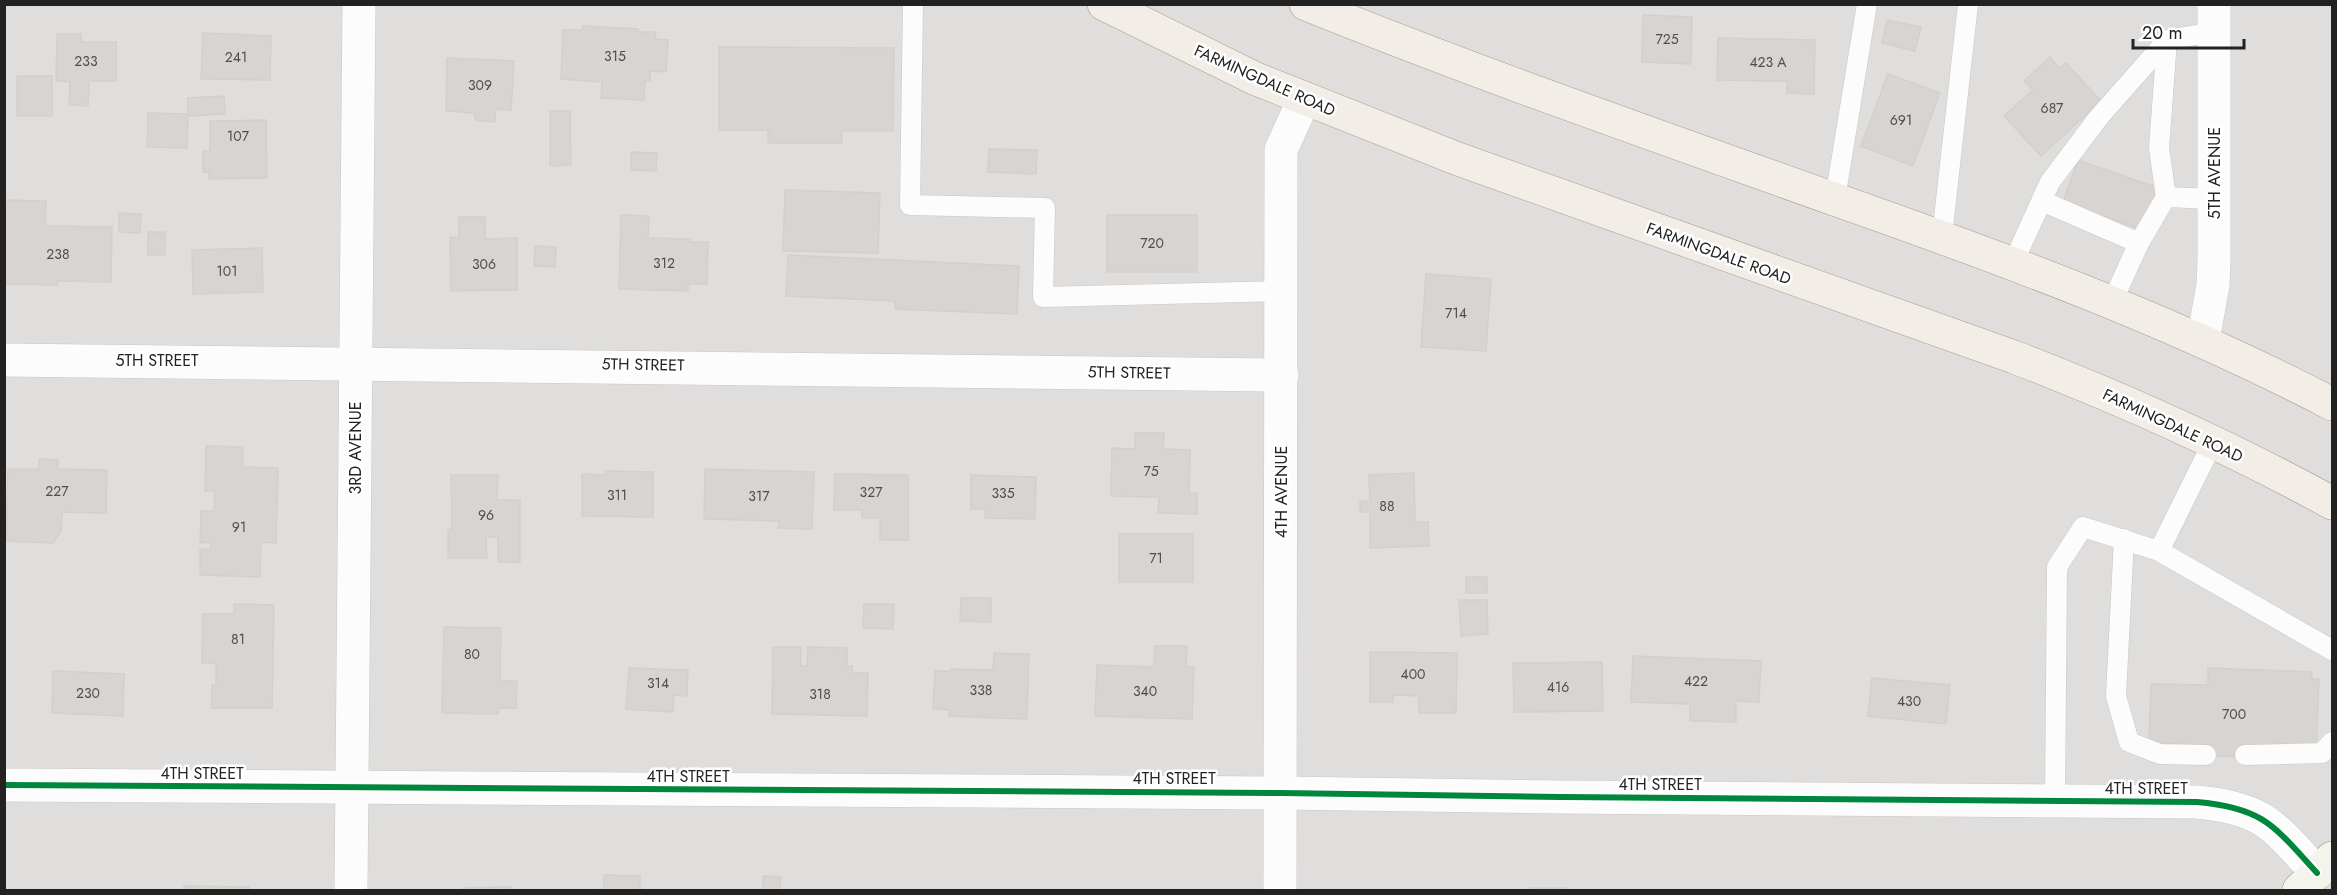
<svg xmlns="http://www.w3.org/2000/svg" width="2337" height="895" font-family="Jost,sans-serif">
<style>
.residential{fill:#dfdedc}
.building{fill:#d7d4d2;stroke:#d3d0cc;stroke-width:1.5}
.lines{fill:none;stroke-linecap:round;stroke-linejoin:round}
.lane-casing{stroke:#c9c8c7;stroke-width:21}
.street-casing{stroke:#c9c8c7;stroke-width:34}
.secondary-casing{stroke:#999a82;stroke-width:34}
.primary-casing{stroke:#a79c86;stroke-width:34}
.lane{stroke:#fdfcfc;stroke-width:20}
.street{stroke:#fdfcfc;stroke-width:33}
.secondary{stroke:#f4f4ed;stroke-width:33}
.primary{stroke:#f3ede7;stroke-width:33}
.cycleway-casing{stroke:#fff;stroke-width:10}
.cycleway{stroke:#00873e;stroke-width:6}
.labels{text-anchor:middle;stroke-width:5;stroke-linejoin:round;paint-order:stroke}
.number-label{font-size:14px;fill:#4f4e4e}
.street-label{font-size:16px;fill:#222;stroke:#fff}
</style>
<rect width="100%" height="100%" fill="#f0eeeb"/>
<rect class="residential" x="5" y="5" width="2327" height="885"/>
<g class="building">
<polygon points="1643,15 1692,17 1691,64 1642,62"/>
<polygon points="1887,20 1921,27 1915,51 1882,43"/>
<polygon points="583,26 638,29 638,32 656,32 655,39 668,40 666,72 650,71 650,81 645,80 644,100 601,98 602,82 561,79 563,30 582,30"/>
<polygon points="203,33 271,36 270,80 201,79"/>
<polygon points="57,34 81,34 81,42 116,42 116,81 89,81 88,106 69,105 70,82 56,81"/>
<polygon points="1718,38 1815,40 1814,94 1787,93 1787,81 1717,80"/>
<polygon points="719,47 894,48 893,131 842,131 842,143 768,143 768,130 719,130"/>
<polygon points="2050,57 2059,68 2066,63 2101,101 2041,156 2004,116 2033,90 2024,81"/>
<polygon points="447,58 514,61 511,110 496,109 495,122 476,120 474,113 446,111"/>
<polygon points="1888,74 1940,93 1913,166 1861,146"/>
<rect x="17" y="76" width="35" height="40"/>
<polygon points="224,96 225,114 188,116 188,98"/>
<polygon points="550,111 570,111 571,165 550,166"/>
<polygon points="148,113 188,114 187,148 147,147"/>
<polygon points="266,120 267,178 209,179 209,172 203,172 203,151 210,151 210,121"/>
<polygon points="989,149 1037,150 1036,174 988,172"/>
<polygon points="631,152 657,153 656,171 631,170"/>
<polygon points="2078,160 2158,188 2143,230 2063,202"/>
<polygon points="785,190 880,193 878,253 783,251"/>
<polygon points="4,200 46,201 45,226 112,227 111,282 57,281 57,285 4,284"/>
<polygon points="119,213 141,214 140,233 119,232"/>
<polygon points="621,215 649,216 648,238 690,239 690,242 708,242 707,284 688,284 688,291 619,289"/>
<rect x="1107" y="215" width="90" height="57"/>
<polygon points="459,217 485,217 485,239 517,238 517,290 451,291 450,237 459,238"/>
<rect x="148" y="232" width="17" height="23"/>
<polygon points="535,246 556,247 555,267 534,266"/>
<polygon points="262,248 263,292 193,294 192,250"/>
<polygon points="788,255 1019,266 1017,314 895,309 895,301 786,296"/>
<polygon points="1426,274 1491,279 1486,351 1421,347"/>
<polygon points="1135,433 1164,433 1163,449 1190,450 1189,493 1197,493 1197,514 1158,513 1159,497 1111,496 1112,448 1135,449"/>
<polygon points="206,446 243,447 243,467 278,468 276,543 261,542 260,577 200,575 200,549 211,549 211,542 200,543 201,511 214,511 215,491 205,491"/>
<polygon points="39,459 58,460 58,469 107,470 106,513 62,512 61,532 53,543 6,541 8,469 39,469"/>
<polygon points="705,469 814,472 812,529 778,528 779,521 704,519"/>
<polygon points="606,471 653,472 653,517 582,516 582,474 606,475"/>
<polygon points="1414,473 1415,522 1428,522 1429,546 1370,548 1370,512 1360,512 1360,501 1370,501 1369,475"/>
<polygon points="835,474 908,475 908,540 880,540 880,518 862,518 862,510 834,510"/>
<polygon points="451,475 498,475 497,500 520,500 520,562 498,562 498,537 486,537 487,558 448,558 448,530 452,529"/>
<polygon points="971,475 1036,477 1035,519 985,518 986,509 971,509"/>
<rect x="1119" y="534" width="74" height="48"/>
<rect x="1466" y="577" width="21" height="16"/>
<polygon points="961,598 991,598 991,622 960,621"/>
<polygon points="1459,600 1487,600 1488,634 1461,636"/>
<polygon points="234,604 274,605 272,708 212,708 212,685 216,685 216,663 202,663 203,614 234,614"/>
<polygon points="864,604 894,604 893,629 863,628"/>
<polygon points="444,627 501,628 500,681 517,681 516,708 499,708 498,714 442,713"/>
<polygon points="1155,646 1187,646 1186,667 1194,667 1192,719 1095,716 1097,665 1154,667"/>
<polygon points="773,647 801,647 801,666 807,666 808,647 847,648 847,666 852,666 852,673 868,673 867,716 772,714"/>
<polygon points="1370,652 1457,653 1456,713 1419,713 1419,696 1393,695 1393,702 1370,702"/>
<polygon points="994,653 1029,654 1027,719 949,716 949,710 933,709 935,671 951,671 951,669 993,670"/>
<polygon points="1633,656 1761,661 1759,702 1736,701 1736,722 1690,721 1690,704 1631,702"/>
<polygon points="1602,662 1603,711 1514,712 1513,663"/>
<polygon points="629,668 688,670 687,696 674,695 673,712 626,709"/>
<polygon points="2208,668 2312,672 2312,679 2319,679 2316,748 2241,745 2241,757 2213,756 2213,745 2149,743 2151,684 2208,685"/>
<polygon points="53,671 124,674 123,716 52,713"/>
<polygon points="1872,678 1950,685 1946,724 1868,716"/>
<polygon points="604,875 640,876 640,889 647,890 582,890 604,889"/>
<polygon points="763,876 781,877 780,890 785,890 749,890 763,890"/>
<polygon points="184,886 249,887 249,890 184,890"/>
<polygon points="511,887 510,890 463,890 463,888"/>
<rect x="1530" y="888" width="36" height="2"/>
</g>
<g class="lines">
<g class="lane-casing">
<g id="lane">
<polyline points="913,4 910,205 1045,208 1043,297 1282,291"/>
<polyline points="2166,197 2214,199"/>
<polyline points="1835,199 1867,4"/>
<polyline points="2042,201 2139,243"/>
<polyline points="1942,236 1968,4"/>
<polyline points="2013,263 2050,182 2099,117 2167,40 2214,32"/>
<polyline points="2112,302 2139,243 2166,197 2159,148 2167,40"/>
<polyline points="2124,539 2116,696 2129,742 2160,754 2206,755"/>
<polyline points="2159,551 2332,650"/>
<polyline points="2245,755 2322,753 2332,742"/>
<polyline points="2055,801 2057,567 2083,527 2159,551 2213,442"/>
</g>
</g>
<g class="street-casing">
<g id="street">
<polyline points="2203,340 2213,285 2214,259 2214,4"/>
<path d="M4,360C430,361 856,366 1282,375"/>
<path d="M4,785L1281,793L1561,797L2197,802C2264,808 2274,826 2317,873"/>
<polyline points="351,890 359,4"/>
<polyline points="1280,890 1281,150 1304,99"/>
</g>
</g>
<g class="secondary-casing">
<polyline id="secondary" points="2299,890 2332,858"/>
</g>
<g class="primary-casing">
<g id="primary">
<path d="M1104,4L1256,79L1458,159L2014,357C2123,399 2230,447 2332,503"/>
<path d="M1306,4C1479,74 1655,135 1831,198C2002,258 2171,320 2332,404"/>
</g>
</g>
<use href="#lane" class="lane"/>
<use href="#street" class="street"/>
<use href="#secondary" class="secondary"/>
<use href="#primary" class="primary"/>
<g class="cycleway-casing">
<path id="cycleway" d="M4,785L1281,793L1561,797L2197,802C2264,808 2274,826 2317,873"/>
</g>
<use href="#cycleway" class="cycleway"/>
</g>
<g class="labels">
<g class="number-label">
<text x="1667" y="44">725</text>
<text x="615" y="61">315</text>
<text x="236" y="62">241</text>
<text x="86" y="66">233</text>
<text x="1768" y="67">423 A</text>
<text x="480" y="90">309</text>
<text x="2052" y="113">687</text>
<text x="1901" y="125">691</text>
<text x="238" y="141">107</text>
<text x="1152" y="248">720</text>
<text x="58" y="259">238</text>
<text x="664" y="268">312</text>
<text x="484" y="269">306</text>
<text x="227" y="276">101</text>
<text x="1456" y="318">714</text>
<text x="1151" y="476">75</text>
<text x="57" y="496">227</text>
<text x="871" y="497">327</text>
<text x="1003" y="498">335</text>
<text x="617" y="500">311</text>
<text x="759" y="501">317</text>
<text x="1387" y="511">88</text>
<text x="486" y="520">96</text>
<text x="239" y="532">91</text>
<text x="1156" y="563">71</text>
<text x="238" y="644">81</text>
<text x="472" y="659">80</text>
<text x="1413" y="679">400</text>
<text x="1696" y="686">422</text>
<text x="658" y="688">314</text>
<text x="1558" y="692">416</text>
<text x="981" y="695">338</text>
<text x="1145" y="696">340</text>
<text x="88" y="698">230</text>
<text x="820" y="699">318</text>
<text x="1909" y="706">430</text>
<text x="2234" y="719">700</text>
</g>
<g class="street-label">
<text transform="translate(1265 80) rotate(24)" y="6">FARMINGDALE ROAD</text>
<text transform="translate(2214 173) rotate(-90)" y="6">5TH AVENUE</text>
<text transform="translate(1719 253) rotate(20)" y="6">FARMINGDALE ROAD</text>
<text x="157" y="366">5TH STREET</text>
<text transform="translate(643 364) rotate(1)" y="6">5TH STREET</text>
<text transform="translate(1129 372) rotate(1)" y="6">5TH STREET</text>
<text transform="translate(2173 425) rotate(25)" y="6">FARMINGDALE ROAD</text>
<text transform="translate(355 448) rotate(-90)" y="6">3RD AVENUE</text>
<text transform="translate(1281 492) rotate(-90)" y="6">4TH AVENUE</text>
<text x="202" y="779">4TH STREET</text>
<text x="688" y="782">4TH STREET</text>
<text x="1174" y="784">4TH STREET</text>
<text x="1660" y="790">4TH STREET</text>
<text x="2146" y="794">4TH STREET</text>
</g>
</g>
<rect width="2337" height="895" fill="none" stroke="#222222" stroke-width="12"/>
<path d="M2133 39v9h111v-9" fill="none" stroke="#222222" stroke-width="3"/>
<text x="2142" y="39" font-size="18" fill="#222222" stroke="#ffffff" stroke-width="4.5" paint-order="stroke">20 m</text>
</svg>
